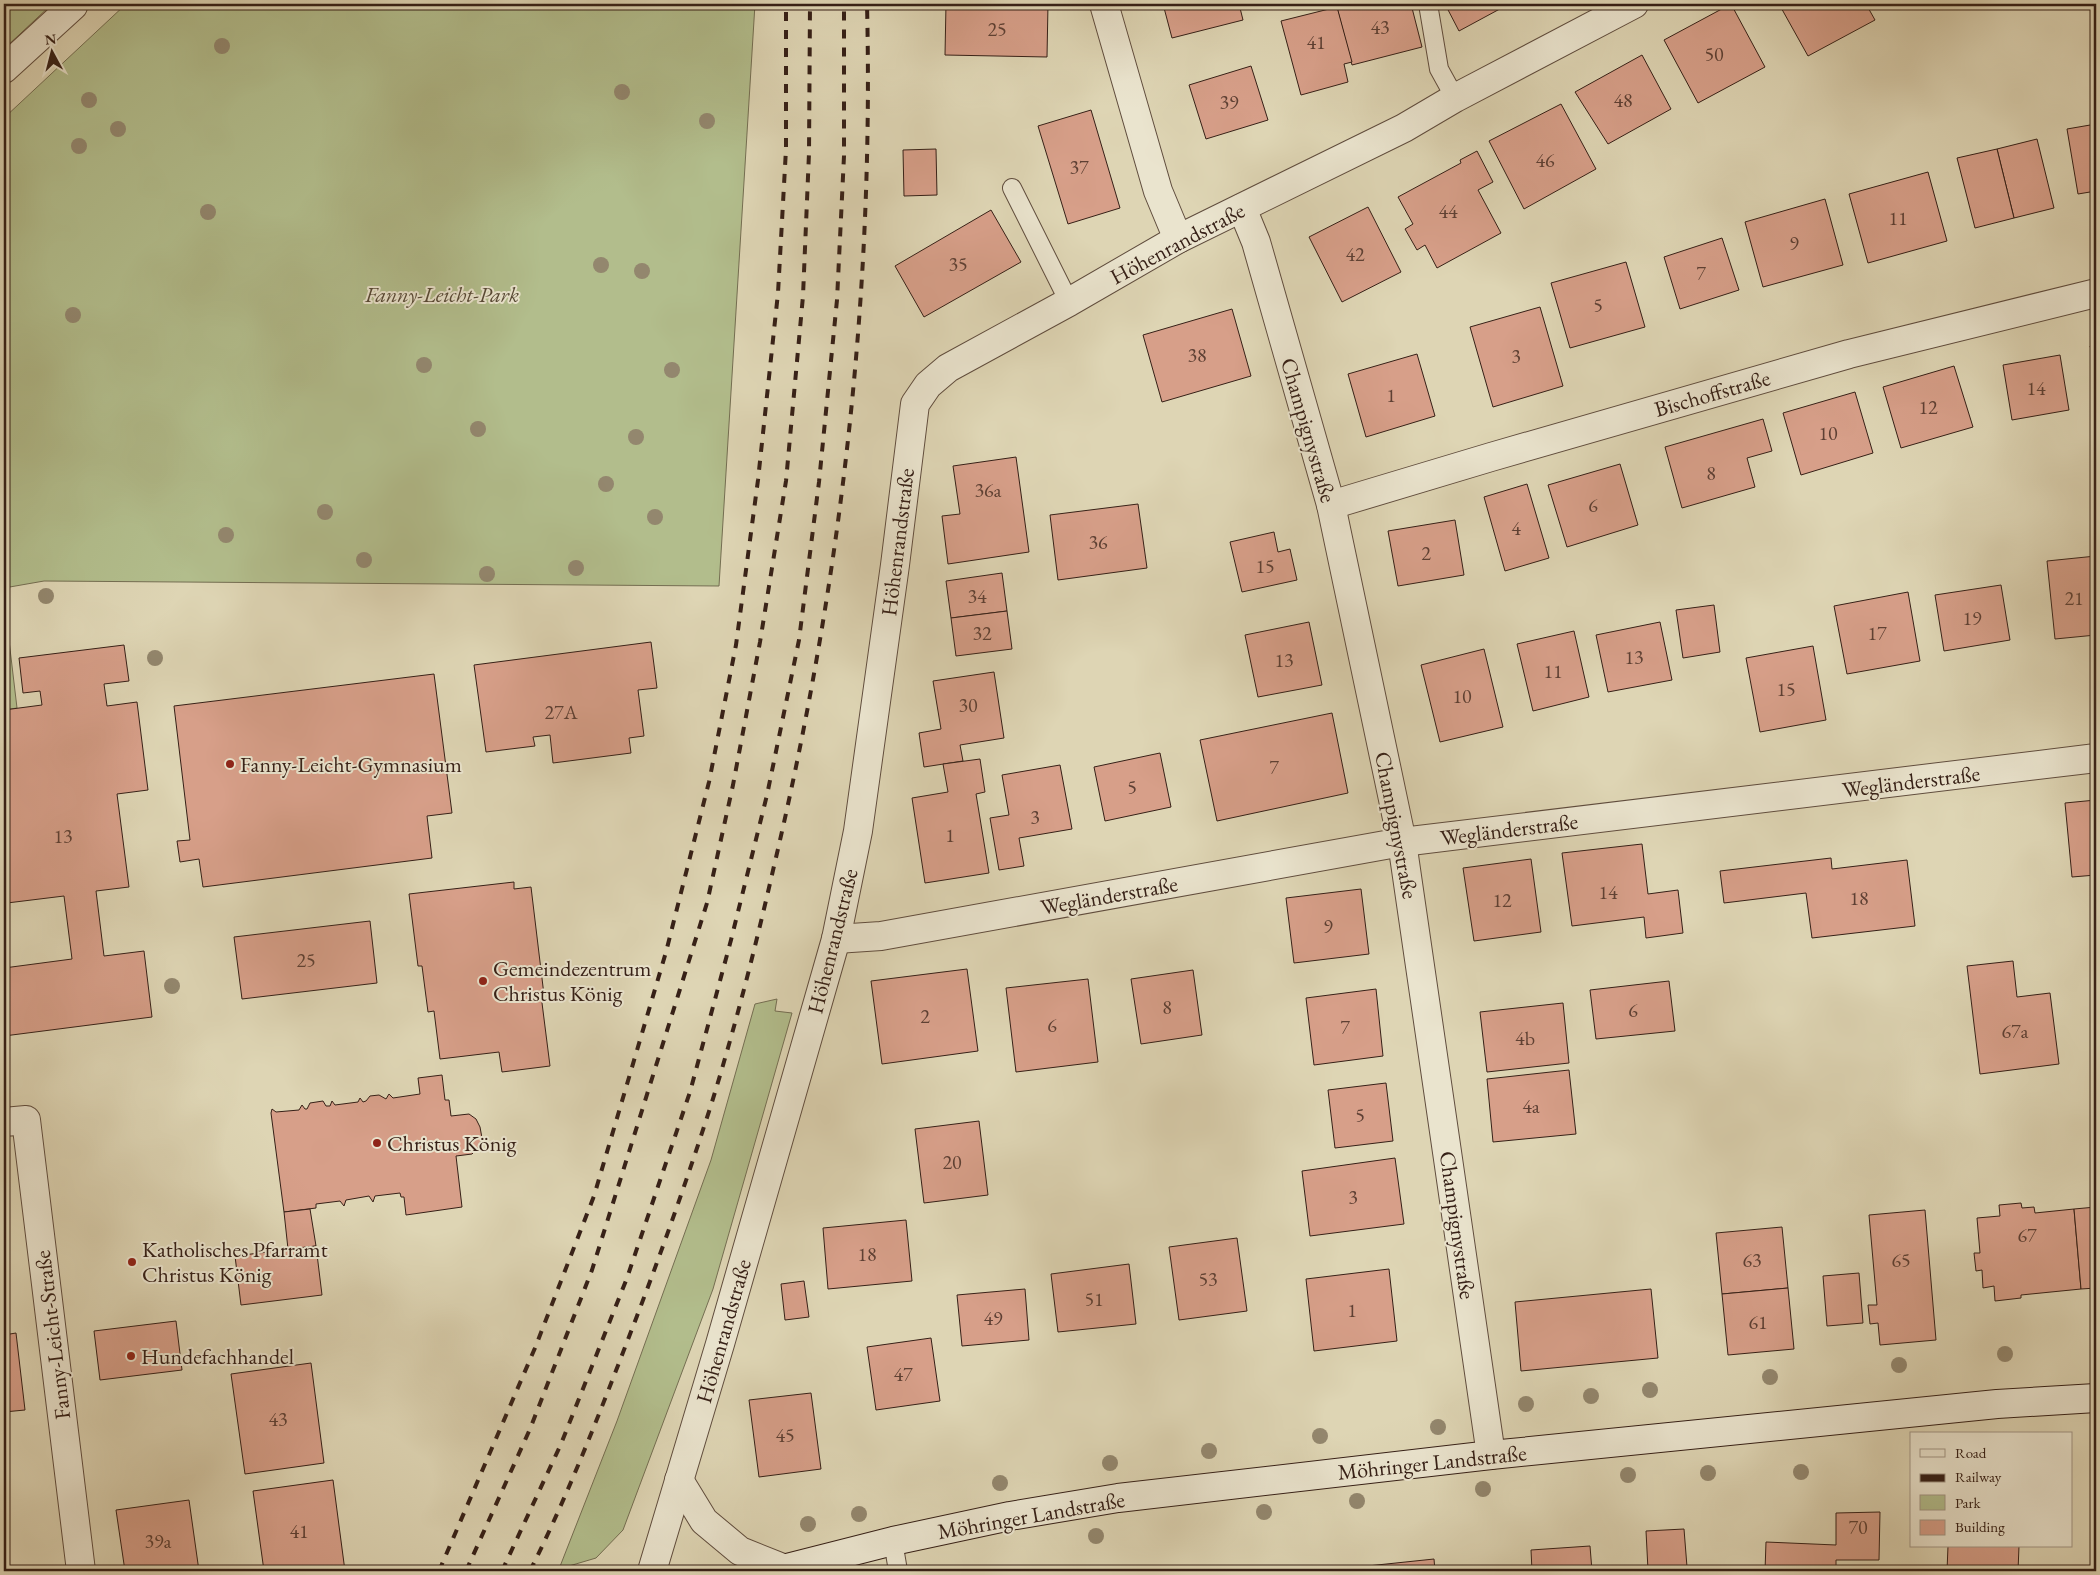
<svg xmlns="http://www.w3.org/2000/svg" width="2100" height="1575" font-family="'EB Garamond',serif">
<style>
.green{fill:#b2bd8c;stroke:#746e52}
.building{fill:#d79f89;stroke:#362017}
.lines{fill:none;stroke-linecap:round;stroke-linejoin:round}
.lane-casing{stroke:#604d3e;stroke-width:20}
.street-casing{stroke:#604d3e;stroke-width:30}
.secondary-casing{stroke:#362017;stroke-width:30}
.lane{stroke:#eae4ce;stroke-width:18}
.street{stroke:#eae4ce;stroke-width:28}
.secondary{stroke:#eae4ce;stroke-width:28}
.rail{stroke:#362017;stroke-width:4;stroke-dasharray:9 9;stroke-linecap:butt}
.tree{fill:#93876e}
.poi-dot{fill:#8f2418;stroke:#eae4ce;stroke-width:2}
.labels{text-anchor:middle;stroke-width:4;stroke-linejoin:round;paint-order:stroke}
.number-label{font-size:20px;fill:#5e4034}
.street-label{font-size:22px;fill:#362017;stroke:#eae4ce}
.park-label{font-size:22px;font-style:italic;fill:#554734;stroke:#eae4ce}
.poi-label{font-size:22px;fill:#362017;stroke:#eae4ce;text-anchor:start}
</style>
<rect width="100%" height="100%" fill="#ded5b4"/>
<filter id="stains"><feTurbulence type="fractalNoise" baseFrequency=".004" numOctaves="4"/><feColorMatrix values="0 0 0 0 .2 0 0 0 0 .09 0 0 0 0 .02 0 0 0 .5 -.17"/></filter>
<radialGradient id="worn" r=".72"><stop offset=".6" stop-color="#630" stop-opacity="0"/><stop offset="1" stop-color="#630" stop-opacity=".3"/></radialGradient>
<g class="green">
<polygon points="4,4 52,4 4,49"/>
<polygon points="126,4 755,4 719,586 44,581 4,588 4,118"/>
<polygon points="4,632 8,632 17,708 4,710"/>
<polygon points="777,999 775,1011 792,1013 713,1289 623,1530 596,1558 559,1569 617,1421 711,1160 755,1004"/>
</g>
<g class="building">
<polygon points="946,4 1048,4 1047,57 945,55"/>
<polygon points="1163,4 1239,4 1243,20 1172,38"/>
<polygon points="1336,4 1411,4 1422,47 1352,65"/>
<polygon points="1445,4 1509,4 1459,31"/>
<polygon points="1731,4 1765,67 1698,103 1664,40"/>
<polygon points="1779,4 1866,4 1875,20 1808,56"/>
<polygon points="1337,7 1352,62 1344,64 1348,82 1301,95 1281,21"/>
<polygon points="1642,55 1671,109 1608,144 1575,92"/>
<polygon points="1251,66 1268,120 1206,139 1189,85"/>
<polygon points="1561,104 1596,169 1524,209 1489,141"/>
<polygon points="1091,110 1120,208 1068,224 1038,126"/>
<polygon points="2096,124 2096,191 2078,194 2067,129"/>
<polygon points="2037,139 2054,208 2014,218 1997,149"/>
<polygon points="936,149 937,195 904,196 903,150"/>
<polygon points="1997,149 2014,218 1975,228 1957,158"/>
<polygon points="1477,151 1493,182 1478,190 1501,233 1437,268 1425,245 1417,250 1405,229 1413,224 1398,197 1461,163 1460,160"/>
<polygon points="1928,172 1947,241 1868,263 1849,194"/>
<polygon points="1825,199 1843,265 1763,287 1745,222"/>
<polygon points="1368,207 1401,272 1342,302 1309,237"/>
<polygon points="991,210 1021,262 924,317 895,266"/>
<polygon points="1722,238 1739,290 1680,309 1664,257"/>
<polygon points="1626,262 1645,327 1570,348 1551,283"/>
<polygon points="1540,307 1563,386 1493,407 1470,327"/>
<polygon points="1232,309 1251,376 1162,402 1143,335"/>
<polygon points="2096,344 2096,366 2090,346"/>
<polygon points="1417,354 1435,416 1366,437 1348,374"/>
<polygon points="2060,355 2069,410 2012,420 2003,365"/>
<polygon points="1954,366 1973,427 1901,448 1883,387"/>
<polygon points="1855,392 1873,453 1801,475 1783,413"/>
<polygon points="1763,419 1772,451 1747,458 1755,487 1682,508 1665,447"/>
<polygon points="1016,457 1029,552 948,564 942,516 960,514 953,466"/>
<polygon points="1620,464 1638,525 1567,547 1548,485"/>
<polygon points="1527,484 1549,558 1505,571 1484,497"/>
<polygon points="1138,504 1147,568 1058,580 1050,515"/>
<polygon points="1455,520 1464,575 1398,586 1388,531"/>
<polygon points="1274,532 1278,552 1290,549 1297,580 1242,592 1230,542"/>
<polygon points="2096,556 2096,635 2055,639 2047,561"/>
<polygon points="1002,573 1007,611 951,618 946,581"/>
<polygon points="2001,585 2010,640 1944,651 1935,595"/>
<polygon points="1908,592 1920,661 1847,674 1834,606"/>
<polygon points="1714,605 1720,652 1683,658 1676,610"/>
<polygon points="1007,611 1012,649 956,656 951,618"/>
<polygon points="1309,622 1322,685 1258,697 1245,635"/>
<polygon points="1660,622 1672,680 1608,692 1596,635"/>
<polygon points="1574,631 1589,697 1533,711 1517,644"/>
<polygon points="651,642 657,688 638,690 644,736 629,738 631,753 553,763 550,735 533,737 535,746 486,752 474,665"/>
<polygon points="124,645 129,681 104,684 107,706 137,702 148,790 117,794 129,887 96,891 104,956 144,951 152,1017 4,1036 4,968 72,959 64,896 7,903 4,878 4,710 42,705 40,691 23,693 19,658"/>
<polygon points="1813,646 1826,720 1760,732 1746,658"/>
<polygon points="1484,649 1503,727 1440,742 1421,665"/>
<polygon points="994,672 1004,738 960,745 963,761 924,767 919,733 941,729 933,681"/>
<polygon points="434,674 452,813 427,816 432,858 203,887 199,859 180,862 177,841 190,840 174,706"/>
<polygon points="1332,713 1348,793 1217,821 1200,740"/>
<polygon points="1160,753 1171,807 1105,821 1094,767"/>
<polygon points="980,759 985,792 976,794 989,873 925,883 912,798 948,792 943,764"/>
<polygon points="1060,765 1072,829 1019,838 1024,866 999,870 990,818 1009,815 1002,775"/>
<polygon points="2096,800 2096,875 2072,877 2065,803"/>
<polygon points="1642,844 1648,894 1678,890 1683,933 1646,938 1644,917 1572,926 1562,853"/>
<polygon points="1831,858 1832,869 1907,860 1915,926 1812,938 1806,893 1724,903 1720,871"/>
<polygon points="1531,859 1541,932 1474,941 1463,868"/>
<polygon points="514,882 514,889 531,887 544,995 541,995 550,1066 502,1072 499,1052 440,1059 434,1011 428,1012 422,966 418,966 409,894"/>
<polygon points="1361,889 1369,954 1294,963 1286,898"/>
<polygon points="370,921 377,983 242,999 234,937"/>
<polygon points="2013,961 2017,997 2050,993 2059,1064 1980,1074 1967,966"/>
<polygon points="967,969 978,1051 882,1064 871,981"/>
<polygon points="1193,970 1202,1035 1141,1044 1131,979"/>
<polygon points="1088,979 1098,1062 1016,1072 1006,988"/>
<polygon points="1669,981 1675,1031 1596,1039 1590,990"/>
<polygon points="1376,989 1383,1056 1314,1065 1306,998"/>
<polygon points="1563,1003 1569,1063 1487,1072 1480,1012"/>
<polygon points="2096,1025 2096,1055 2093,1026"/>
<polygon points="1569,1070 1576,1134 1493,1142 1487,1079"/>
<polygon points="442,1075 445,1100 449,1100 451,1116 469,1114 476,1119 480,1127 482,1138 478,1148 472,1154 456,1156 462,1207 406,1215 404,1197 401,1197 400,1193 375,1196 373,1202 369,1196 346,1200 344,1206 340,1201 316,1204 316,1208 284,1212 271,1113 272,1109 276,1112 299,1110 302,1105 305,1109 307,1109 310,1103 323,1101 326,1106 330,1106 332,1101 335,1105 358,1102 360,1098 363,1102 366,1101 370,1096 379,1095 386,1099 389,1094 393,1098 420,1094 418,1078"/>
<polygon points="1386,1083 1393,1141 1335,1148 1328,1090"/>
<polygon points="979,1121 988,1195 924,1203 915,1129"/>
<polygon points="1395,1158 1404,1224 1310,1236 1302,1171"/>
<polygon points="2021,1203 2022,1208 2034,1207 2035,1213 2074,1209 2081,1289 2021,1295 2021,1298 1995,1301 1994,1286 1983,1288 1982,1270 1976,1271 1974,1253 1980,1253 1977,1218 2000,1216 1999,1205"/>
<polygon points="2096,1207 2096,1288 2081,1289 2074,1209"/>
<polygon points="310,1209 316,1246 288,1249 284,1212"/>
<polygon points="1925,1210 1936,1340 1880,1345 1878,1323 1870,1324 1868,1305 1877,1305 1869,1215"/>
<polygon points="906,1220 912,1281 828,1289 823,1228"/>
<polygon points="1782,1227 1788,1288 1722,1294 1716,1233"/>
<polygon points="1237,1238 1247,1311 1179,1320 1169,1247"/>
<polygon points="316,1246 322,1295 241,1305 235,1256"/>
<polygon points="1129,1264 1136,1324 1058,1332 1051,1274"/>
<polygon points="1389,1269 1397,1341 1314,1351 1306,1279"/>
<polygon points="1859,1273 1863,1323 1827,1326 1823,1276"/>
<polygon points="804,1281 809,1317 785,1320 781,1284"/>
<polygon points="1788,1288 1794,1349 1728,1355 1722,1294"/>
<polygon points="1025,1289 1029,1340 962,1346 957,1295"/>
<polygon points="1651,1289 1658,1358 1521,1371 1515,1302"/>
<polygon points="176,1321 182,1370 100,1380 94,1331"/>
<polygon points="16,1333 25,1410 4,1412 4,1335"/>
<polygon points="931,1338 940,1401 876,1410 867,1347"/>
<polygon points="311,1363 324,1463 245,1474 231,1374"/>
<polygon points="811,1393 821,1469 759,1477 749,1400"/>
<polygon points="333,1480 345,1571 264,1571 253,1491"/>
<polygon points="189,1500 199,1571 125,1571 116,1510"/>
<polygon points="1880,1512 1879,1560 1836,1560 1836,1571 1765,1571 1766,1542 1836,1545 1836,1513"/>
<polygon points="1684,1529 1687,1567 1648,1570 1646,1531"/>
<polygon points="1590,1546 1592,1571 1532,1571 1531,1550"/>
<polygon points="1948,1546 2019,1546 2018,1571 1947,1571"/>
<polygon points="1434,1559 1435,1571 1358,1571 1358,1567"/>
<polygon points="34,1567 35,1571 4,1571 4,1570"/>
<polygon points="1326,1568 1326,1571 1293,1571"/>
</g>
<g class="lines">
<g class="lane-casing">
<g id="lane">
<polyline points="1428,4 1439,69 1455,98"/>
<polyline points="1012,188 1069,302"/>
<polyline points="893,1541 898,1571"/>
</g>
</g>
<g class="street-casing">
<g id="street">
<polyline points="1104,4 1158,191 1178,239"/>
<polyline points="4,69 73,6"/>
<polyline points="1242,208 1256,242 1331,505 1402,842 1491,1455"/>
<polyline points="1331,505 1491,457 1849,354 2096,293"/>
<polyline points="836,939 881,936 1402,842 2096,758"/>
<polyline points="4,1122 26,1120 81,1571"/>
<polyline points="679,1480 704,1521 740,1551 785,1569"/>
<polyline points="652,1571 720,1344 836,939 858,831 895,565 915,404 928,385 948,368 1069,302 1178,239 1404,128 1455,98 1634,4"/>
</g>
</g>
<g class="secondary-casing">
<polyline id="secondary" points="775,1571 893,1541 1010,1516 1118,1498 1491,1455 1997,1404 2096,1398"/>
</g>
<use href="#lane" class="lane"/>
<use href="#street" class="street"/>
<use href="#secondary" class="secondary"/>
<g class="rail">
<polyline points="439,1571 535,1348 594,1196 666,952 709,782 736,645 758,480 778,293 786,149 786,4"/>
<polyline points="466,1571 530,1429 592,1270 707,903 733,785 760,642 786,481 803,296 809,153 810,4"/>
<polyline points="502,1571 561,1444 627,1278 690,1092 731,940 767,795 799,640 819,482 837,300 844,156 844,4"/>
<path d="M530,1571C571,1489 604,1402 637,1316C664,1245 689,1174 712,1102C736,1024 756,945 774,866C841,582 874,295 867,4"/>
</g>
</g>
<g class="tree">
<circle cx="222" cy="46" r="8"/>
<circle cx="622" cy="92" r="8"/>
<circle cx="89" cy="100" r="8"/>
<circle cx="707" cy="121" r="8"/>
<circle cx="118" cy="129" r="8"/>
<circle cx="79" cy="146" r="8"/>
<circle cx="208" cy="212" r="8"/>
<circle cx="601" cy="265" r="8"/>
<circle cx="642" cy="271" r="8"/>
<circle cx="73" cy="315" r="8"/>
<circle cx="424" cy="365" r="8"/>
<circle cx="672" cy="370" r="8"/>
<circle cx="478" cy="429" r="8"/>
<circle cx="636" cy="437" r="8"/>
<circle cx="606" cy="484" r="8"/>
<circle cx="325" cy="512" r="8"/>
<circle cx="655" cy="517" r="8"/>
<circle cx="226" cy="535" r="8"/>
<circle cx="364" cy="560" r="8"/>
<circle cx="576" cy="568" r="8"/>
<circle cx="487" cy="574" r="8"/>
<circle cx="46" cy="596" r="8"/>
<circle cx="155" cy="658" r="8"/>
<circle cx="172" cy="986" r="8"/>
<circle cx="2005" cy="1354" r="8"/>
<circle cx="1899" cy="1365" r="8"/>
<circle cx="1770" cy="1377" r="8"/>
<circle cx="1650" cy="1390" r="8"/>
<circle cx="1591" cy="1396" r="8"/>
<circle cx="1526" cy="1404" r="8"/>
<circle cx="1438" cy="1427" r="8"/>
<circle cx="1320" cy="1436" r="8"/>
<circle cx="1209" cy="1451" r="8"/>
<circle cx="1110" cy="1463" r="8"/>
<circle cx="1801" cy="1472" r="8"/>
<circle cx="1708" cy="1473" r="8"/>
<circle cx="1628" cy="1475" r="8"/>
<circle cx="1000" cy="1483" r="8"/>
<circle cx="1483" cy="1489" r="8"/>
<circle cx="1357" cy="1501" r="8"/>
<circle cx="1264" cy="1512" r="8"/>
<circle cx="859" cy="1514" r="8"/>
<circle cx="808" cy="1524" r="8"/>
<circle cx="1096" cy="1536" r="8"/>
</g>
<g class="poi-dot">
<circle cx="230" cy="764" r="5"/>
<circle cx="483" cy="981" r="5"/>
<circle cx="377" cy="1143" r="5"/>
<circle cx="132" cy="1262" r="5"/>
<circle cx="131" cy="1356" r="5"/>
</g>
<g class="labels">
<g class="number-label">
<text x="1380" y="34">43</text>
<text x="997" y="36">25</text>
<text x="1316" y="49">41</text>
<text x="1714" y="61">50</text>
<text x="1623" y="107">48</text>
<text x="1229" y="109">39</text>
<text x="1545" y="167">46</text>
<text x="1079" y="174">37</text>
<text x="1448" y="218">44</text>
<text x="1898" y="225">11</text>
<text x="1794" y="250">9</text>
<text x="1355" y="261">42</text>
<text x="958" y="271">35</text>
<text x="1701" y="280">7</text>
<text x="1598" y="312">5</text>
<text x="1197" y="362">38</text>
<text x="1516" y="363">3</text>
<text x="2036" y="395">14</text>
<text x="1391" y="402">1</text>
<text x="1928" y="414">12</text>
<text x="1828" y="440">10</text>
<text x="1711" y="480">8</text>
<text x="988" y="497">36a</text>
<text x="1593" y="512">6</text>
<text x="1516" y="535">4</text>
<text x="1098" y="549">36</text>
<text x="1426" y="560">2</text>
<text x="1265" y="573">15</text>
<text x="977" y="603">34</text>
<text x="2074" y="605">21</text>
<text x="1972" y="625">19</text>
<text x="982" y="640">32</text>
<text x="1877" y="640">17</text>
<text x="1634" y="664">13</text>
<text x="1284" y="667">13</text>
<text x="1553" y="678">11</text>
<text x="1786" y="696">15</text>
<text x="1462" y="703">10</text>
<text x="968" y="712">30</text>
<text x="561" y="719">27A</text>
<text x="1274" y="774">7</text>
<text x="1132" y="794">5</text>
<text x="1035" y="824">3</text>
<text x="950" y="842">1</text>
<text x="63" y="843">13</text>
<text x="1608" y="899">14</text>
<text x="1859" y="905">18</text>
<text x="1502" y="907">12</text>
<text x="1328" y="933">9</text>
<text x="306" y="967">25</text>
<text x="1167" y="1014">8</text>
<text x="1633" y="1017">6</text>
<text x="925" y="1023">2</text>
<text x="1052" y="1032">6</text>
<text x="1345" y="1034">7</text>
<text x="2015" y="1038">67a</text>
<text x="1525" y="1045">4b</text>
<text x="1531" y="1113">4a</text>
<text x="1360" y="1122">5</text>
<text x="952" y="1169">20</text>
<text x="1353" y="1204">3</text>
<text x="2027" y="1242">67</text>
<text x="867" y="1261">18</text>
<text x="1752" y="1267">63</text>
<text x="1901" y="1267">65</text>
<text x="1208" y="1286">53</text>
<text x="1094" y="1306">51</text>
<text x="1352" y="1317">1</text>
<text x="993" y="1325">49</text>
<text x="1758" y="1329">61</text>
<text x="903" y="1381">47</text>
<text x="278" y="1426">43</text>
<text x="785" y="1442">45</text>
<text x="1858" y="1534">70</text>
<text x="299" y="1538">41</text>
<text x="158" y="1548">39a</text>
</g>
<g class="street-label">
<text transform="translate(1177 243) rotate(-28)" y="8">Höhenrandstraße</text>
<text transform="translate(1712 393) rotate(-16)" y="8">Bischoffstraße</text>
<text transform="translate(1309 430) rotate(74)" y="8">Champignystraße</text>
<text transform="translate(897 542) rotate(-83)" y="8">Höhenrandstraße</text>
<text transform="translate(1911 781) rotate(-7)" y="8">Wegländerstraße</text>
<text transform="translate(1397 825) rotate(79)" y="8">Champignystraße</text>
<text transform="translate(1509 829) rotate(-7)" y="8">Wegländerstraße</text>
<text transform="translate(1109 895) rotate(-10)" y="8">Wegländerstraße</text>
<text transform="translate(832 941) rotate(-76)" y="8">Höhenrandstraße</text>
<text transform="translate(1458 1225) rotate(82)" y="8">Champignystraße</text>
<text transform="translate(723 1331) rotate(-74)" y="8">Höhenrandstraße</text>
<text transform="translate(52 1335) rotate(-97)" y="8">Fanny-Leicht-Straße</text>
<text transform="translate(1432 1462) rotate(-6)" y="8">Möhringer Landstraße</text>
<text transform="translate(1031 1515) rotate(-10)" y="8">Möhringer Landstraße</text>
</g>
<g class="park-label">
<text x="442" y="302">Fanny-Leicht-Park</text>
</g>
<g class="poi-label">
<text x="240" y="772">Fanny-Leicht-Gymnasium</text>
<text x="493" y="976">Gemeindezentrum<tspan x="493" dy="25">Christus König</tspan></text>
<text x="387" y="1151">Christus König</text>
<text x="142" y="1257">Katholisches Pfarramt<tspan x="142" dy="25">Christus König</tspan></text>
<text x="141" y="1364">Hundefachhandel</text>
</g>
</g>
<rect width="2100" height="1575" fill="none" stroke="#ded5b4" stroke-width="20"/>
<rect x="5" y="5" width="2090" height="1565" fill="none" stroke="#362017" stroke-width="2.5"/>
<rect x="10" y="10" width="2080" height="1555" fill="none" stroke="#362017"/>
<rect x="1910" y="1432" width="162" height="115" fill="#eae4ce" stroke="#a29685"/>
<rect x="1920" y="1449" width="25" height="8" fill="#eae4ce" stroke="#a29685"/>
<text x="1955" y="1458" font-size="15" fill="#362017">Road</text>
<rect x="1920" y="1474" width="25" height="8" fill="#362017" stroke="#a29685"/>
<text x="1955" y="1482" font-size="15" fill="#362017">Railway</text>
<rect x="1920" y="1495" width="25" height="15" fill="#b2bd8c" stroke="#a29685"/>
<text x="1955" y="1508" font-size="15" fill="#362017">Park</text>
<rect x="1920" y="1520" width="25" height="15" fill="#d79f89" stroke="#a29685"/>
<text x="1955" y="1532" font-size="15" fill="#362017">Building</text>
<g transform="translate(52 52) rotate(353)" stroke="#eae4ce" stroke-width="4" paint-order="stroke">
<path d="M0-4L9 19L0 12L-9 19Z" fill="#362017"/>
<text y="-8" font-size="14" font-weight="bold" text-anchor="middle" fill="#362017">N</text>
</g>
<rect width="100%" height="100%" filter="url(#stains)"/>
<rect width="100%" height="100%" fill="url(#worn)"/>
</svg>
